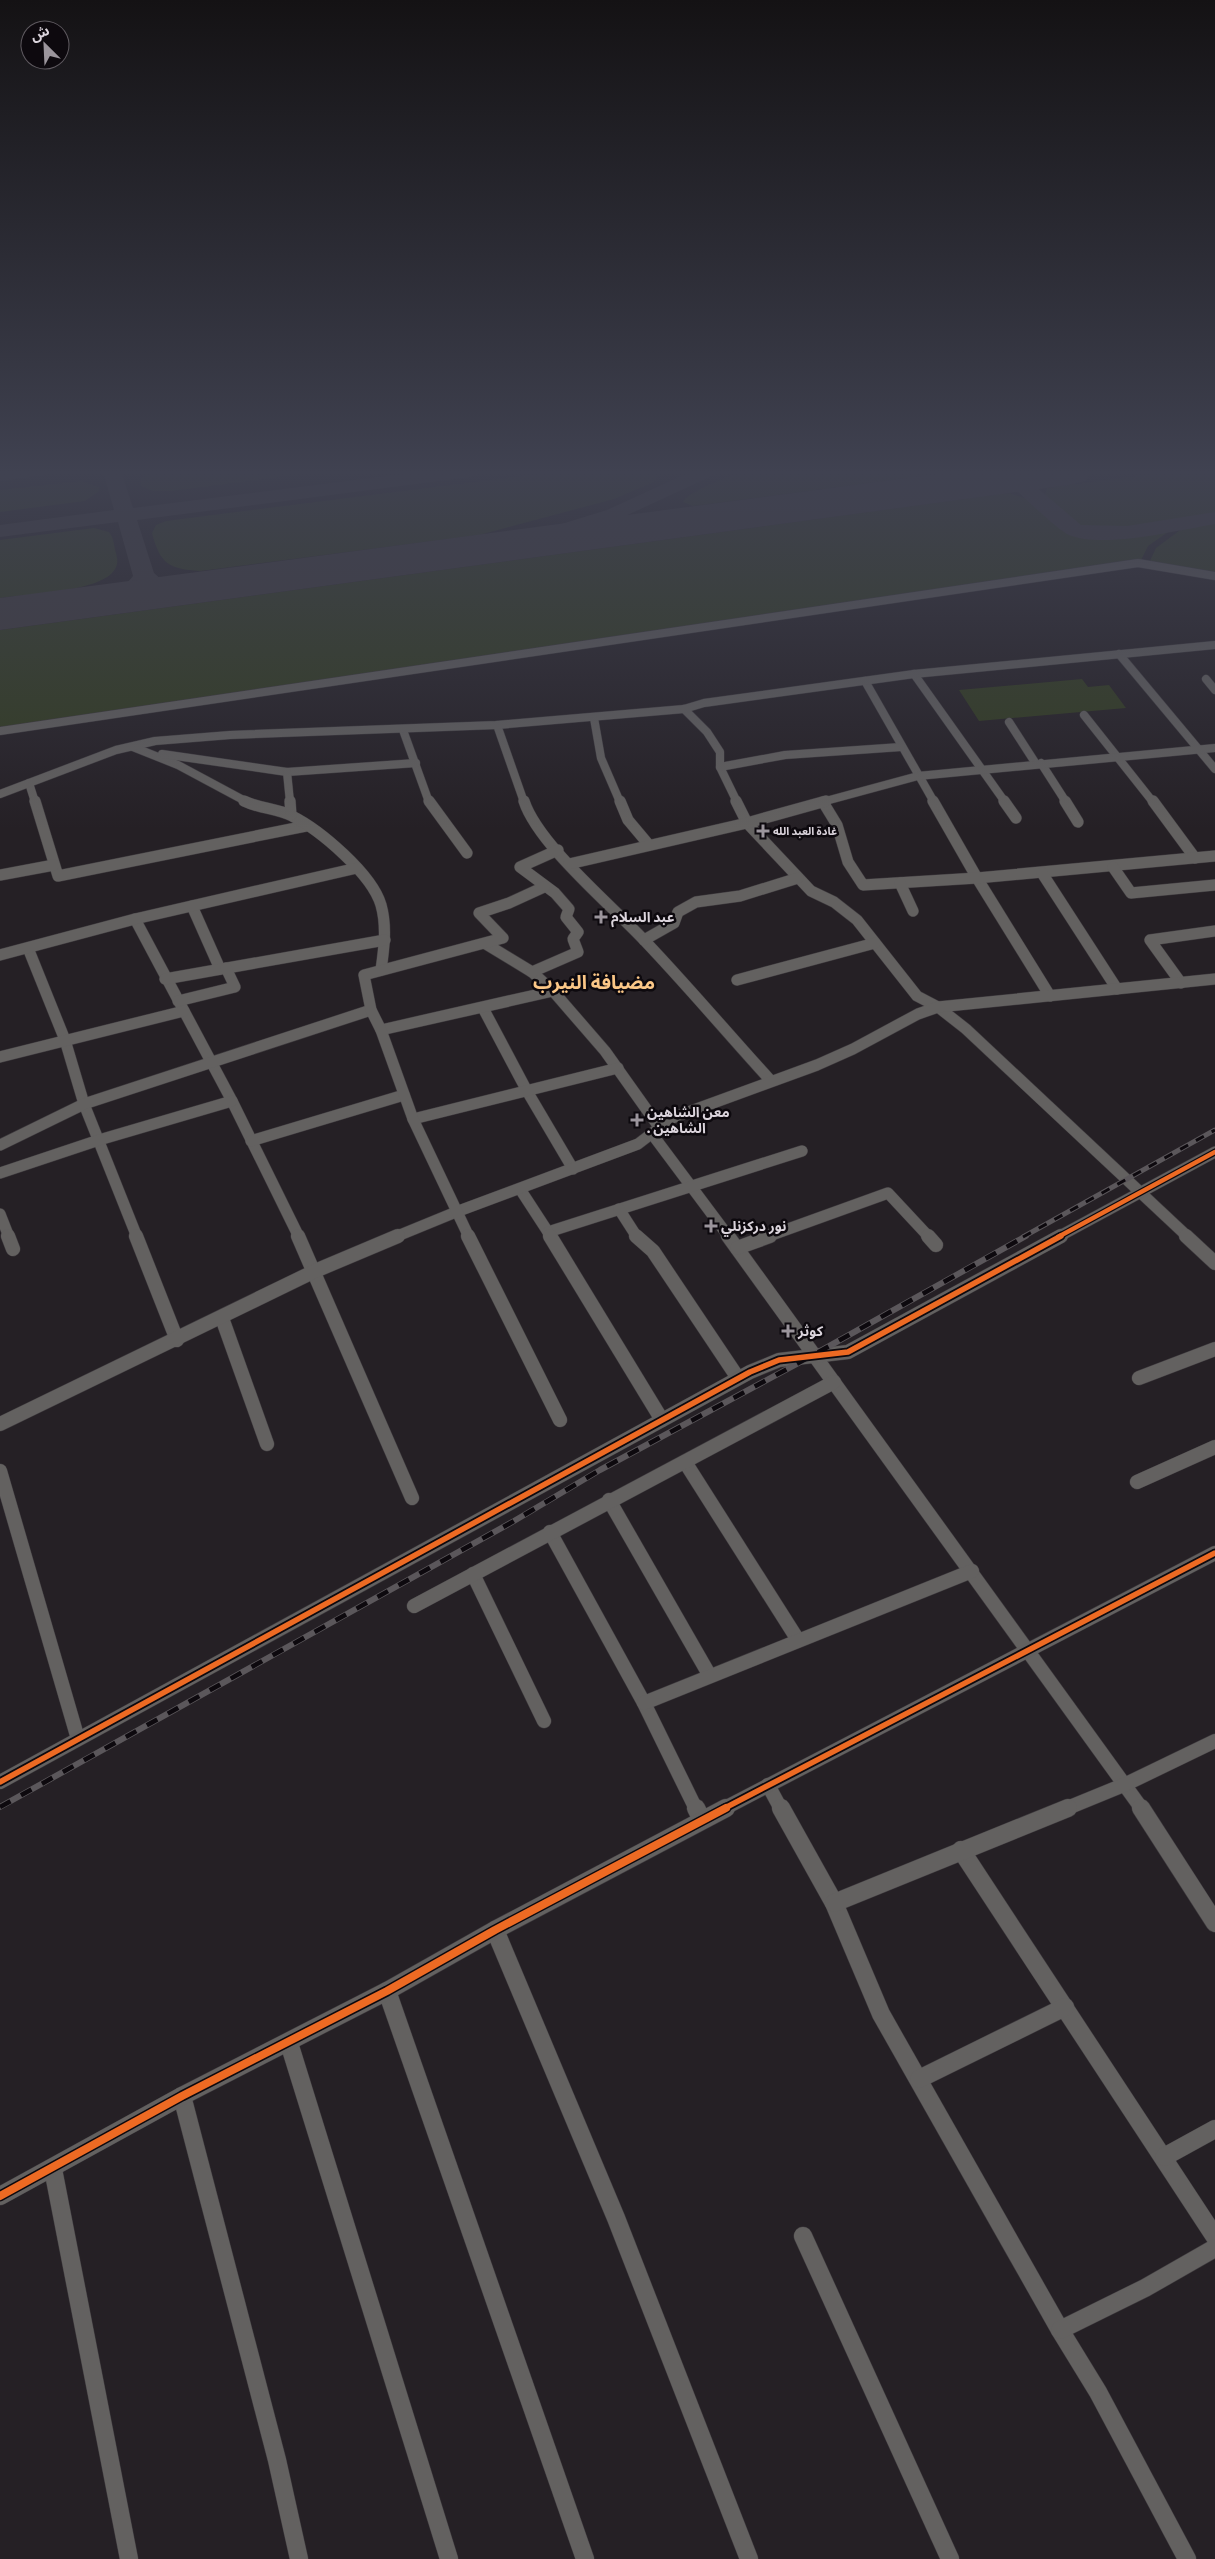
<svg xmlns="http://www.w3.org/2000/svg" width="1215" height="2559" font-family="'Fira Sans Condensed','Noto Sans Arabic',sans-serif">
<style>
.green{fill:#323c20}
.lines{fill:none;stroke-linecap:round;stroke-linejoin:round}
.taxiway{fill:#403c40;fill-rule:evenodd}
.runway{fill:#403c40;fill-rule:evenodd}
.minor-far3-casing{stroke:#3e3a3e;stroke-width:9}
.minor-far2-casing{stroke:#3e3a3e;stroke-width:12}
.minor-far1-casing{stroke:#3e3a3e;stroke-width:15}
.minor-casing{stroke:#3e3a3e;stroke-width:19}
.minor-far3{stroke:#636160;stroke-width:8}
.minor-far2{stroke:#636160;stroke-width:11}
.minor-far1{stroke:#636160;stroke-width:14}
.minor{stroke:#636160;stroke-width:18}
.rail-far1-casing{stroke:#5b575b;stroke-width:5}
.rail-casing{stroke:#5b575b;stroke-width:6}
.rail-far1{stroke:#0d090e;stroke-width:3;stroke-dasharray:9;stroke-linecap:butt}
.rail{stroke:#0d090e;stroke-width:4.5;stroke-dasharray:12;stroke-linecap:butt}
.cycleway-far2-casing{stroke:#0d090e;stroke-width:7}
.cycleway-far1-casing{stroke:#0d090e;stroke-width:9}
.cycleway-casing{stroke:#0d090e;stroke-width:11}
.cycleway-far2{stroke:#ed6a23;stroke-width:4.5}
.cycleway-far1{stroke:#ed6a23;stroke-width:5.5}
.cycleway{stroke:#ed6a23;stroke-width:8}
.poi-dot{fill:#9b959c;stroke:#0d090e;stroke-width:2}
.labels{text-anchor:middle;stroke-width:5;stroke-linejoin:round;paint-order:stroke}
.far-poi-label{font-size:11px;font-weight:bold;fill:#dbd4dc;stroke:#0d090e;text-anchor:start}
.poi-label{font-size:14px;font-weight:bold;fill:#dbd4dc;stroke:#0d090e;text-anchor:start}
.district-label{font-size:19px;font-weight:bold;fill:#fbc787;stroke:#0d090e}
</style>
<rect width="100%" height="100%" fill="#252025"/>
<g class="green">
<polygon points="159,471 324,471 172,491 153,491 141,486 141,479 151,472"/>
<path d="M561,471H661L654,482L614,499L479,535L200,571C169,569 160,564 152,533L156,525L166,521Z"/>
<path d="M742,471H959L693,506L683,502C687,492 730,476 742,471Z"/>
<path d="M1172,471H1215V515C1178,520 1103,539 1070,521C1061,516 1052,506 1044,499L1047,488Z"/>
<polygon points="81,481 99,487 99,491 85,501 0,512 0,490"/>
<polygon points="1008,493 1035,501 1072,534 1088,538 1150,530 1168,532 1148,546 1141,560 1148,565 1156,548 1187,525 1215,521 1215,578 1148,565 0,734 0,630"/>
<path d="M94,528L109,532C113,537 114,543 115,550C117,556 119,563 115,569C103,592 25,594 0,598V540Z"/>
<polygon points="1082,679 1088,687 1109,685 1126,708 979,721 959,690"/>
</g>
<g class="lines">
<g class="taxiway">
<polygon points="0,471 48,471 45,475 0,481"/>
<path d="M103,471H121L133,508L426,471H480L477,475L470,477L137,520L154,573L163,581L189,585L192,590L189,595L181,596L146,588C139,599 118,607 105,604L102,599C110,588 125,588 133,576L118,522L0,537V525L114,510Z"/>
<polygon points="692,471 717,471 714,475 621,518 510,552 503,550 500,546 503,542 607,510"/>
<path d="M1014,472L1021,474L1081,525L1127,526L1215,512V524C1178,530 1104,549 1069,535C1056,529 1020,493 1007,482L1004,478L1007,474Z"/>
</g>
<polygon class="runway" points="960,471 1092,471 1085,481 1068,485 0,630 0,598"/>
<g class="minor-far3-casing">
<g id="minor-far3">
<polyline points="1119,654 1215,769"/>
<polyline points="914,674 1005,802"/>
<polyline points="1206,679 1215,690"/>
<polyline points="865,681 934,802"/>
<polyline points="684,709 707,732 720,752 720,767 737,802"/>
<polyline points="1084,715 1153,802"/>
<polyline points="594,718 601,758 620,802"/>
<polyline points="1009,722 1036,764"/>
<polyline points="497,725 524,802"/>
<polyline points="403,730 429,802"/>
<polyline points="0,731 1138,563 1215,576"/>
<polyline points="133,747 178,765 247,802"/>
<polyline points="162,754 287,772 416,763"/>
<polyline points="1041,763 1066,802"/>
<polyline points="720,767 785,755 901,747"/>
<polyline points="287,772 290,802"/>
<polyline points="29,783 35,802"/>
<polyline points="0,794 116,750 155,741 230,735 497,725 684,709 704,703 914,674 1215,645"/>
<polyline points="822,802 918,776 1215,748"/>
</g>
</g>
<g class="minor-far2-casing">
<g id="minor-far2">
<polyline points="35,801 58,876 306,826"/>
<path d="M244,801C260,809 277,808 292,816C320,830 372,874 381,905C387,926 384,949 381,970"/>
<polyline points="290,801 291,815"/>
<polyline points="429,801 467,853"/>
<path d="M524,801C538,844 610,904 643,939C687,985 728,1034 771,1081"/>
<polyline points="620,801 628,820 649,845"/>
<polyline points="736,801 747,823 811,891 834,902 857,920 917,996 938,1007 966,1029 1188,1237"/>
<polyline points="933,801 977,878 1050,996"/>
<polyline points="1004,801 1016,818"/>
<polyline points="1065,801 1078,822"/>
<polyline points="1153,801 1195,858"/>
<polyline points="823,802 837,825 848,862 863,885 977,878 1215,856"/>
<polyline points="569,864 747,823 826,801"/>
<polyline points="1113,867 1131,893 1215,885"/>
<polyline points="1042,873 1117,989"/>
<polyline points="0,875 54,865"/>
<polyline points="900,883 913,911"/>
<polyline points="192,906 220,969"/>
<polyline points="135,919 232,1101 299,1237"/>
<polyline points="644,940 674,923 678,912 696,902 740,896 798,878"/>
<polyline points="486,944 532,972 553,991 605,1051 659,1127"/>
<polyline points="28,948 65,1040 84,1104 137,1237"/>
<polyline points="0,955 135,919 357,868"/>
<polyline points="532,972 578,952 573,939 578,932 566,917 569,909 555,893 520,867 558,850"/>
<polyline points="165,979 385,940"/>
<polyline points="737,980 875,943"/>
<polyline points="1181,983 1150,940 1215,931"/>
<polyline points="178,1001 235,987 226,968"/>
<polyline points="483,1008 527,1091 573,1169"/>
<polyline points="381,1030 553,991"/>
<polyline points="0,1057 184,1011"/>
<polyline points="413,1119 618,1068"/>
<polyline points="652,1134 729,1237"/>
<polyline points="251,1141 404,1095"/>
<polyline points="0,1145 84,1104 371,1010"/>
<polyline points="0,1173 99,1140 232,1101"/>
<polyline points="520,1189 548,1232 802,1151"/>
<polyline points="619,1209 637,1237"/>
<polyline points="0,1214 9,1237"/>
<polyline points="548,1232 551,1237"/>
<polyline points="395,1237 456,1212 638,1144 672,1118 817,1065 853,1049 918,1014 938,1007 1215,979"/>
<polyline points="469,1237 413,1119 381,1030 371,1010 364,975 503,938 479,913 509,903 544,887"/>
<polyline points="766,1237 888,1193 929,1237"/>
<polyline points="1058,1237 1215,1152"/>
</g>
</g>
<g class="minor-far1-casing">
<g id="minor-far1">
<polyline points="8,1236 13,1249"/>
<polyline points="136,1236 177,1340"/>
<polyline points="298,1236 412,1498"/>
<polyline points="468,1236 560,1420"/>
<polyline points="550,1236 662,1420"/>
<polyline points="636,1236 653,1251 738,1378"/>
<polyline points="728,1236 1142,1809"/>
<polyline points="928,1236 936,1245"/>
<polyline points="1186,1236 1215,1263"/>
<polyline points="737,1248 770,1236"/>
<polyline points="222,1318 267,1444"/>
<polyline points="1139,1378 1215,1349"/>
<polyline points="0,1424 315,1271 398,1236"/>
<polyline points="685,1462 798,1640"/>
<polyline points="0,1471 78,1739"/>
<polyline points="1137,1482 1215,1447"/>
<polyline points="609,1500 710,1676"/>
<polyline points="550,1532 644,1703 696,1809"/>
<polyline points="473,1574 544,1721"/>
<polyline points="414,1606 834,1382"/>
<polyline points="644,1703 972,1571"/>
<polyline points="0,1782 750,1372 779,1360 848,1352 1061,1236"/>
<polyline points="768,1785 781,1809"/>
<polyline points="723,1809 1215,1553"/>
<polyline points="1065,1809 1126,1784 1215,1741"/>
</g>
</g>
<g class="minor-casing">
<g id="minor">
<polyline points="696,1808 702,1820"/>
<polyline points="781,1808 834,1903 881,2014 1060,2330 1098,2392 1187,2559"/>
<polyline points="1141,1808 1215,1923"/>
<polyline points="961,1850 1215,2237"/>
<polyline points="834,1903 1068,1808"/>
<polyline points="495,1930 616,2218 749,2559"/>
<polyline points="387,1991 585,2559"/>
<polyline points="289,2043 449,2559"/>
<polyline points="919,2079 1065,2007"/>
<polyline points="182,2096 277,2460 299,2559"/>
<polyline points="1164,2157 1215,2129"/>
<polyline points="53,2169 129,2559"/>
<polyline points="0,2196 182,2096 387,1991 495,1930 726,1808"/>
<polyline points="803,2236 950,2559"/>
<polyline points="1060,2330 1145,2288 1215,2248"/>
</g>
</g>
<use href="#minor-far3" class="minor-far3"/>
<use href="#minor-far2" class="minor-far2"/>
<use href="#minor-far1" class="minor-far1"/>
<use href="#minor" class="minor"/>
<g class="rail-far1-casing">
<polyline id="rail-far1" points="1023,1237 1215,1130"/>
</g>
<g class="rail-casing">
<polyline id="rail" points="0,1807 514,1521 600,1470 815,1354 1026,1236"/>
</g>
<use href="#rail-far1" class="rail-far1"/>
<use href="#rail" class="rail"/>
<g class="cycleway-far2-casing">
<polyline id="cycleway-far2" points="1058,1237 1215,1152"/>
</g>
<g class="cycleway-far1-casing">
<g id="cycleway-far1">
<polyline points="0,1782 750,1372 779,1360 848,1352 1061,1236"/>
<polyline points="723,1809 1215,1553"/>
</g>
</g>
<g class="cycleway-casing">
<polyline id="cycleway" points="0,2196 182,2096 387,1991 495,1930 726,1808"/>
</g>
<use href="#cycleway-far2" class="cycleway-far2"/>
<use href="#cycleway-far1" class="cycleway-far1"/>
<use href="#cycleway" class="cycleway"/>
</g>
<linearGradient id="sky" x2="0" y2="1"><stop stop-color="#141214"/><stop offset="0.57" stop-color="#404251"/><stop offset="1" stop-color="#404251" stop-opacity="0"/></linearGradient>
<rect width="1215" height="829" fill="url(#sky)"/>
<g class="poi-dot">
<path d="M760.5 823.5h5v5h5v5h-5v5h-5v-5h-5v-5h5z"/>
<path d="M598.5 909.5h5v5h5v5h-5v5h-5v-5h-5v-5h5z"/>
<path d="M634.5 1112.5h5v5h5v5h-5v5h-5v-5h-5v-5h5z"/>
<path d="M708.5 1218.5h5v5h5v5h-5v5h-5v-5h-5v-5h5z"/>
<path d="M785.5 1323.5h5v5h5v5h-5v5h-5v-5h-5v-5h5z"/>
</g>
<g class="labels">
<g class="far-poi-label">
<text x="773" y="835">غادة العبد الله</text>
</g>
<g class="poi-label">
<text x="611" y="922">عبد السلام</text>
<text x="647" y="1117">معن الشاهين<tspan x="647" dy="16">. الشاهين</tspan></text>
<text x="721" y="1231">نور دركزنلي</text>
<text x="798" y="1336">كوثر</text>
</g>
<g class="district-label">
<text x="594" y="989">مضيافة النيرب</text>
</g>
</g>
<g transform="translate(45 45) rotate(336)"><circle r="24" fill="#0d090e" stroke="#5f5a60"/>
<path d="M0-4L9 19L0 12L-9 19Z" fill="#9b959c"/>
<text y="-8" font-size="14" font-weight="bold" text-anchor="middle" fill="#dbd4dc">ش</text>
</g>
</svg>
